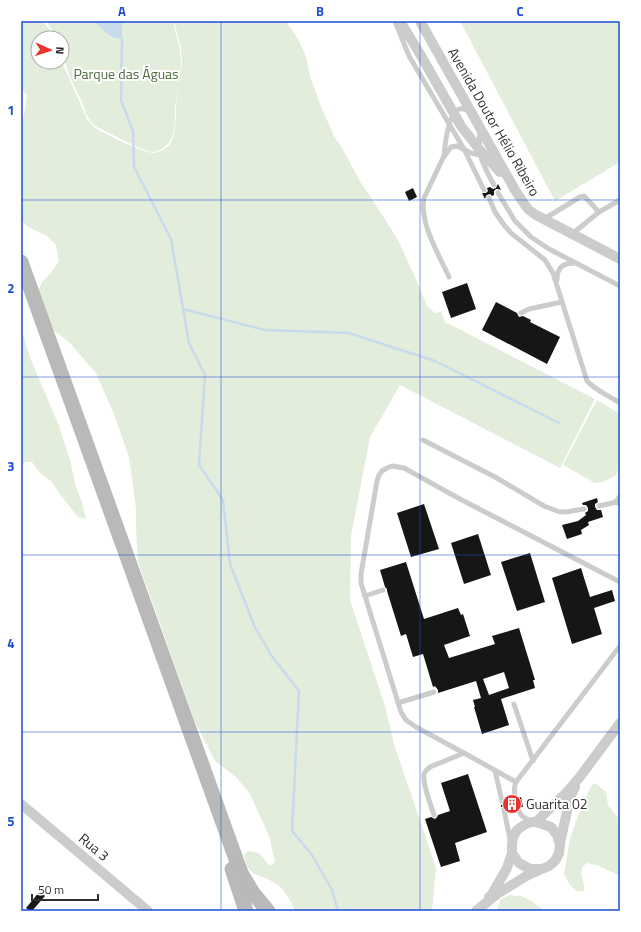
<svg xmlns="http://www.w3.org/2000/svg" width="641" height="932" font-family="'Titillium Web',sans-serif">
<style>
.green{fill:#e3eddc}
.water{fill:#c8dbed}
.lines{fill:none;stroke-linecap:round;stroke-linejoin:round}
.stream{stroke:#c8dbed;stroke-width:2.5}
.building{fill:#161616;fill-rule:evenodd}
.lane{stroke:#ccc;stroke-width:5}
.street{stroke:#ccc;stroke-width:10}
.secondary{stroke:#b9b9b9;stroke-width:15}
.grid{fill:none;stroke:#1d4ed8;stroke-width:1;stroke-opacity:0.55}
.labels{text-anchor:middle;stroke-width:4;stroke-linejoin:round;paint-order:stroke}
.park-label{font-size:14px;fill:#4d6c3b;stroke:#fff}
.street-label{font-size:14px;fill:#2f2f2f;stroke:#fff}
.poi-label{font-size:14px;fill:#2f2f2f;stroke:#fff;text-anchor:start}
.neatline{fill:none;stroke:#1d4ed8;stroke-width:1.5}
.grid-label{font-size:13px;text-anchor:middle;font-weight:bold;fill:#1d4ed8}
</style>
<rect width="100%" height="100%" fill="#fff"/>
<g class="green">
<path d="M21,21H41L50,29L53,38H38V62H62L87,119L95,128L120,141L147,152L155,153L163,150L170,145L174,134L176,117V107L178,86L175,108V119L173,134L169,143L162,149L154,152L147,151L129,143L97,127L92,123L86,114L82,102L70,77L63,57L62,38H56C53,32 50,25 45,21H173L180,50L181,63L179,79L182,63L181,48L174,21H286L298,39L306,56L310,76L320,104L334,136L342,148L361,183L372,199L398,240L415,277L427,306L435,313L441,312L445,322L595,399L560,468L400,385L370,437L351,536L350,600L385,706L394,744L436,868L432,911H295C291,901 284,888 275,883C258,873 248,878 244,855L248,851L259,853L270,866L275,862L269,836L250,794L236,777L215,761L195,722L138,562L136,529V509L129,457L114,414L96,373L69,342L53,330L38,291L42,282L50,274L59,261L56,245L47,236L28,227L21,220V121L24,116L27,95L21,88Z"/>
<polygon points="460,21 620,21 620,162 555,201"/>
<polygon points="21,329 31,360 59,426 70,460 76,487 82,502 86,519 78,517 59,493 52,482 40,473 32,462 25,462 21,465"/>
<polygon points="597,400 620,414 620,468 615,476 603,482 595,483 563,465"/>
<path d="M595,783L606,792L608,805L620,820V876L599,866L587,863C585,865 583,866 582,868C579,876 586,883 584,891H577C571,887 567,881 564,874L570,839L576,821L591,786Z"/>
<polygon points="509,895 521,896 533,902 545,911 497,911 500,900"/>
</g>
<polygon class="water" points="95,21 130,21 128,23 126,21 122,24 122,39 112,37 104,31"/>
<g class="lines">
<g class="stream">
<polyline points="122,39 121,100 133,131 134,167 171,239 189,343 205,375 199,465 223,500 230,564 254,625 271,655 299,691 292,831 312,855 332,890 338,911"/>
<polyline points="183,309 265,330 349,333 435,361 559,423"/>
</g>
</g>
<g class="building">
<polygon points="498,184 501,190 498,189 496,189 494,191 494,195 492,196 490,194 487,195 486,196 485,199 482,193 486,193 488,191 487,188 490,187 493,189 496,188"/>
<polygon points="413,188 417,197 409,201 405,192"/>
<polygon points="467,283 476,309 451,318 442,292"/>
<polygon points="496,302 517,313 519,317 523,316 531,320 530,322 560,337 547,364 482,330"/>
<polygon points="597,498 598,502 595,504 595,507 597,510 601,510 603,517 588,522 589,525 581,530 582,534 567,539 562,525 578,521 586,515 585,513 588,511 588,508 586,505 583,505 582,503"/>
<polygon points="424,504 439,549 411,557 397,513"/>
<polygon points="478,534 491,575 464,584 451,543"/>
<polygon points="530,553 545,602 517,611 501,562"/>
<path d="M406,562L424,619L458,608L461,615L463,614L470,636L444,645L449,658L495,644L492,636L519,628L535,680H533L535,688L501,699L509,725L482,734L474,707H475L473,700L481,698L476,681L438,693V690L435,686L433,687L423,654L413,657L406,634L401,636L387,591V589L385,587L380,570ZM504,672L509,688L489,695L483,679Z"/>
<polygon points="581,568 590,597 612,590 615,601 594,608 602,634 572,644 552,578"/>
<polygon points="468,774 487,832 455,843 460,861 441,867 425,819 431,817 435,819 437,817 438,815 450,811 441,783"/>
<polygon points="521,797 523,807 521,807 519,805 517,804 514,806 513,809 508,810 506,806 501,807 501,805 504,804 506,800 511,799 513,801 516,802 518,800 519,798"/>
<polygon points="40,891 45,896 32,911 30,911 26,908"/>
</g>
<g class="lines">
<g class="lane">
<polyline points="395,21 409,56 464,149 484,190"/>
<path d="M480,131C477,156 483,164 494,185"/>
<path d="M444,155C445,145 448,116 457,110C460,108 465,109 469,111"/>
<polyline points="498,193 515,221 531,237 549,249 620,286"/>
<path d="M489,198L495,212L504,225L511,233L545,260L553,273L587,381C595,390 609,396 620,403"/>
<polyline points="544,219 580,197 584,196 599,212"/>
<polyline points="572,234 599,212 620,200"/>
<path d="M449,277C439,255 419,222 424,198L443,158L451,147L457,146L471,153L480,155"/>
<path d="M557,280C557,267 563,263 576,263"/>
<polyline points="521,313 529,309 562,302"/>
<polyline points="423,440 495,477 544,506 560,512 566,512 584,509"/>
<polyline points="620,496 616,502 620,504"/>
<polyline points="599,506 616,502"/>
<polyline points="365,596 383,590"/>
<polyline points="398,703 434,692"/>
<polyline points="514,704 533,761"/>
<polyline points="495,771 502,801"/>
<polyline points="516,782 464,753 416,727 406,720 401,712 365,596 361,583 361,574 377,481 379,475 382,471 387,468 392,466 404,468 460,499 620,582"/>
<path d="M515,798C515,793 513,788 516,782L620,646"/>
<polyline points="517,808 522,816 530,821"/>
<polyline points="504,810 510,839"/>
<path d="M434,815C431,805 422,784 424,774C425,771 428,769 430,767L464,753"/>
</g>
<g class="street">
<polyline points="400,21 420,54 461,126 479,149 489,160 500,172"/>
<polyline points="420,21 515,190 525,205 529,210 536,215 620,259"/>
<polyline points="21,804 148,911"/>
<polyline points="536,822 566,793 579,778 620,723"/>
<polyline points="560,843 570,798 575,787"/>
<polyline points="489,897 492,894 507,868 512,853"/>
<polyline points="476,911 497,894 528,875 549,866 555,861 559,853 560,845 557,835 551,827 536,822 531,822 524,825 517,830 513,837 512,845 512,853 519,863 530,869 542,869"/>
</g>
<g class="secondary">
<polyline points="21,262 237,862 242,875 253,893 268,911"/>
<polyline points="232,869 246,911"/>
</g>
</g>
<path class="grid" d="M221,21V911M420,21V911M21,200H620M21,377H620M21,555H620M21,732H620"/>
<defs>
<g id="building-disc" transform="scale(1)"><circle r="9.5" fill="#eb312c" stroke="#fff"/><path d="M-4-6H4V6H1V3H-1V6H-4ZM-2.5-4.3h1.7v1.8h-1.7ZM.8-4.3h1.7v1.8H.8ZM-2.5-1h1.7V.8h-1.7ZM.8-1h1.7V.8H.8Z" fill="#fff"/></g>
</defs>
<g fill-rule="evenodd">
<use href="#building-disc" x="512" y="804"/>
</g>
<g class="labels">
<g class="park-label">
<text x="126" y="79">Parque das Águas</text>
</g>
<g class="street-label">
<text transform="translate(494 122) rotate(60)" y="5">Avenida Doutor Hélio Ribeiro</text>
<text transform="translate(94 847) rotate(40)" y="5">Rua 3</text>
</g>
<g class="poi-label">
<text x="526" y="809">Guarita 02</text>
</g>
</g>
<rect width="641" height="932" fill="none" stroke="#ffffff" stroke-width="44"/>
<g transform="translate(50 50) rotate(93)"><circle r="19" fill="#ffffff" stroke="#acacac"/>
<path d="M0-3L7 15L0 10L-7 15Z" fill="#eb312c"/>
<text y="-6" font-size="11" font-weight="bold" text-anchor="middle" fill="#2f2f2f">N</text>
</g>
<path d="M32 894v6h66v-6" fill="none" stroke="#2f2f2f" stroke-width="2"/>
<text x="38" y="894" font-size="12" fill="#2f2f2f" stroke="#ffffff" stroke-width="3" paint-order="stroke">50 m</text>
<rect x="22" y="22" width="597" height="888" class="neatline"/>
<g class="grid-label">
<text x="122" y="16">A</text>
<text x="320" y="16">B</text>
<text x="520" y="16">C</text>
<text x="11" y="115">1</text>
<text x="11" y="293">2</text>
<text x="11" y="471">3</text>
<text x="11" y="648">4</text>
<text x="11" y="826">5</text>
</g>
</svg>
